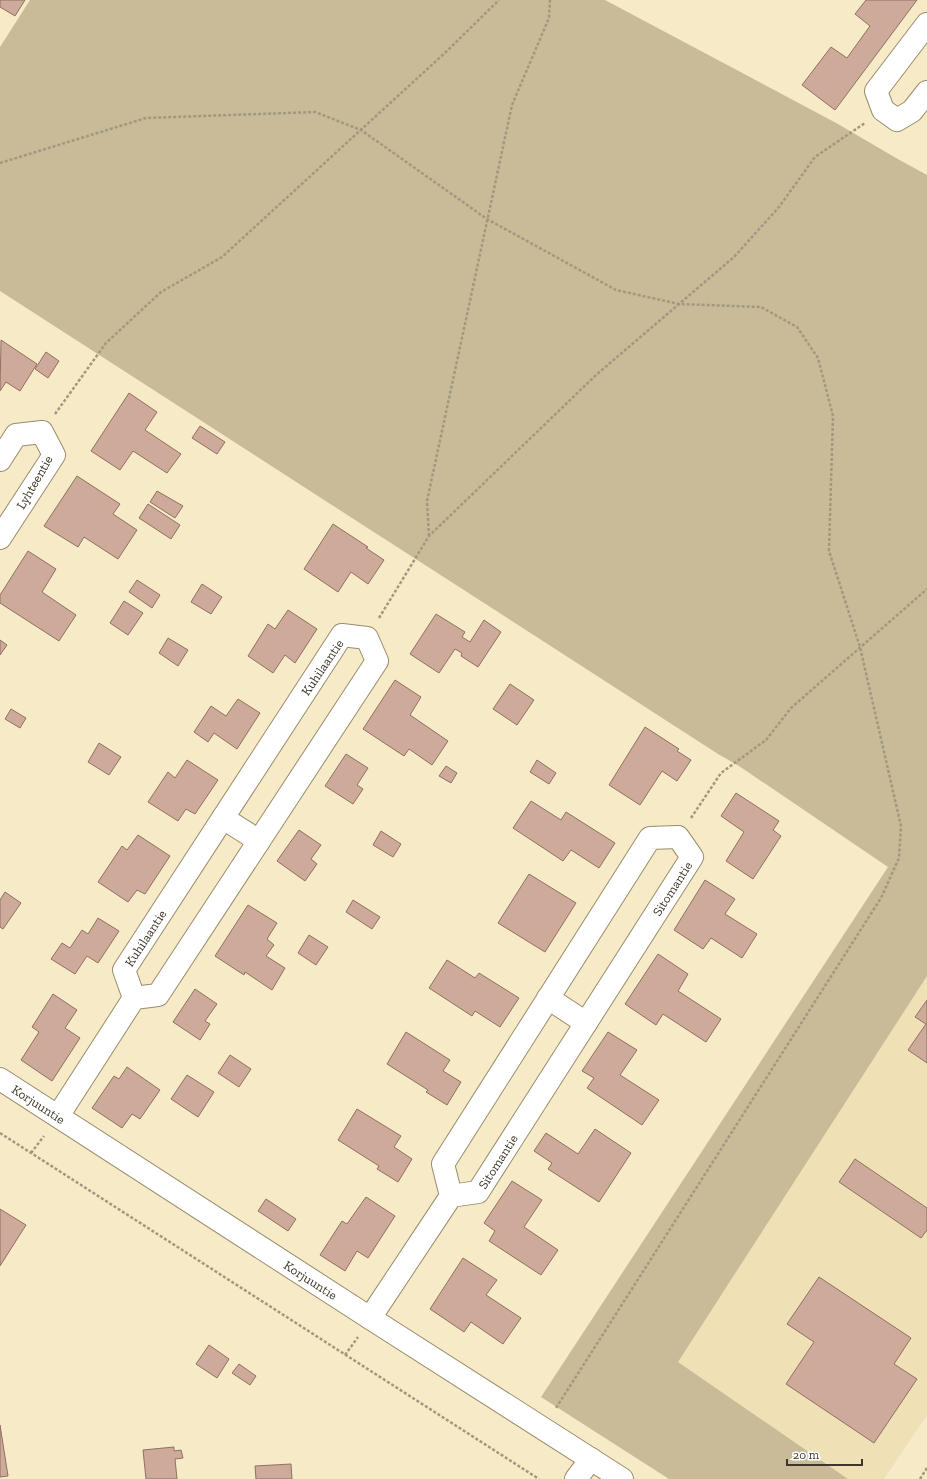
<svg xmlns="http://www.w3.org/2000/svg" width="927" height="1479" font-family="'Zilla Slab',serif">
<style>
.built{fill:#f0e0b6}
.green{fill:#c9bb98}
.building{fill:#ceaa9a;stroke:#907061}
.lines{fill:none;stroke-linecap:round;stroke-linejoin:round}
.street-casing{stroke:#998c6c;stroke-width:24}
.path{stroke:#a2987f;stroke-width:2.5;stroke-dasharray:3 2;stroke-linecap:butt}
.street{stroke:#fff;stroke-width:22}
.labels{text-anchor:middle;stroke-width:3.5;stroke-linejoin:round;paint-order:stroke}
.street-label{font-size:13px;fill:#3d372a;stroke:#fff}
</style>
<rect width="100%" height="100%" fill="#f7eac7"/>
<polygon class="built" points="927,976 927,1415 884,1479 848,1479 677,1362"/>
<polygon class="green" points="30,0 605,0 838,124 896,158 927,175 927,976 678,1362 848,1479 669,1479 541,1397 888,867 739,766 718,754 0,291 0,47"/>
<g class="building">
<polygon points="0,0 25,0 15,16 0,7"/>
<polygon points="866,0 917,0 835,110 802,85 831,47 847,58 870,26 855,14"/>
<polygon points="1,340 37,364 20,391 6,382 0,391"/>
<polygon points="46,352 59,361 48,378 35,369"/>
<polygon points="129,393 157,412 145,430 181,454 167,473 133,451 120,470 91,451"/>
<polygon points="200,426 225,442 217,454 192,438"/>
<polygon points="77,476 120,504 113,514 137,530 118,559 84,537 78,547 44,526"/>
<polygon points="157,491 183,506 175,518 150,502"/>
<polygon points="148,504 180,525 171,539 139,518"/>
<polygon points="333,524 368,547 366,548 384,560 368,584 351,572 338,592 304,569"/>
<polygon points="28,551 56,569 42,592 76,615 59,641 0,603 0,595"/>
<polygon points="137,580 160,595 152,608 129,592"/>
<polygon points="202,584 222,597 211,614 191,602"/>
<polygon points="124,601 143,613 128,635 110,623"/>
<polygon points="288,610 317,629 295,663 285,655 273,673 248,656 268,624 275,629"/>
<polygon points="436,614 465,632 462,637 470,642 484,620 501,632 478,667 461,656 462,653 455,649 439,673 410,654"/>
<polygon points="168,638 188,650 178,666 159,653"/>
<polygon points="0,640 7,645 0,655"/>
<polygon points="395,680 421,697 410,715 448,741 432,765 409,749 404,756 363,729"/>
<polygon points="510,684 534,700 517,725 493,709"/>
<polygon points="238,699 260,713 237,749 214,733 208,742 194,732 211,706 226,716"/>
<polygon points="11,709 26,718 20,728 5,719"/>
<polygon points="645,727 679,749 677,751 691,760 677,781 662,771 640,805 609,785"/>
<polygon points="99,743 121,757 109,775 88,762"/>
<polygon points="346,754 368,768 357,785 363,789 353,804 325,786"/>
<polygon points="187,760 218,780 195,814 186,809 178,821 148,802 168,772 175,778"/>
<polygon points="537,760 556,773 549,784 530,772"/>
<polygon points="446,766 457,773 451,783 439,776"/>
<polygon points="736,793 779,821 773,830 781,836 753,879 726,861 744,832 721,816"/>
<polygon points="531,801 561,820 566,812 615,843 599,868 571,850 563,861 513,828"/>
<polygon points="299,830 321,845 311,859 317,864 305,881 277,861"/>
<polygon points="381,831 401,844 393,857 373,845"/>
<polygon points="138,835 170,856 145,894 137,890 128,902 98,882 122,846 127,850"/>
<polygon points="529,874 576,903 545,952 498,923"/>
<polygon points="705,880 735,899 725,914 757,934 742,958 711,938 703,949 674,930"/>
<polygon points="5,892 21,903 3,929 0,927 0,900"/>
<polygon points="353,900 380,917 372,929 346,912"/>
<polygon points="248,905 277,923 267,939 274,945 266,956 285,968 272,990 245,972 244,975 215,956"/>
<polygon points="98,918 119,931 98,963 87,956 75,974 51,959 62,943 70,948 82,930 88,934"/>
<polygon points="309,935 328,947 316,965 298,953"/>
<polygon points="658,954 688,974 678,991 721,1019 706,1042 663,1014 656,1025 625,1004"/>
<polygon points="447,960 475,978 479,973 519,998 500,1027 475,1011 472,1016 429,988"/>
<polygon points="195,989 217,1004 205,1021 210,1024 200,1040 173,1022"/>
<polygon points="53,994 77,1010 65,1028 80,1038 52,1081 21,1060 39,1032 32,1027"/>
<polygon points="927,1000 927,1063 908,1050 926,1024 915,1017"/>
<polygon points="406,1032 450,1060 443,1071 461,1082 447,1105 426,1092 428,1090 387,1064"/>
<polygon points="608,1032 637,1050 620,1075 659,1100 642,1125 587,1088 594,1078 582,1071"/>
<polygon points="230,1055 251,1069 239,1087 218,1073"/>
<polygon points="127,1067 160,1090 140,1119 132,1114 122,1128 92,1108 114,1076 119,1079"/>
<polygon points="187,1075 214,1092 198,1117 171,1099"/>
<polygon points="357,1109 401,1136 394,1147 412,1159 398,1182 377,1169 379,1166 338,1140"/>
<polygon points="595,1129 631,1153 599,1202 548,1169 552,1163 534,1151 546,1133 578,1154"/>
<polygon points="855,1159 927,1208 927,1230 921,1238 839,1182"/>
<polygon points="512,1181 542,1200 524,1227 558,1250 541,1275 489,1241 495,1231 484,1223"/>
<polygon points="366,1197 395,1216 368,1258 357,1251 345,1271 320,1255 342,1221 347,1224"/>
<polygon points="266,1199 296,1219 288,1231 258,1211"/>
<polygon points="0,1209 26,1225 0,1266"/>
<polygon points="463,1258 497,1280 486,1295 521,1318 503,1344 471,1322 464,1332 430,1309"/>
<polygon points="819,1277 911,1338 894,1364 917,1379 874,1443 786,1384 814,1342 787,1324"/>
<polygon points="209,1345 229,1359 217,1378 196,1364"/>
<polygon points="239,1364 256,1376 250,1385 232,1373"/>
<polygon points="0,1425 8,1476 0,1477"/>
<polygon points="174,1447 174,1451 181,1450 183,1458 175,1459 177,1479 146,1479 143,1450"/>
<polygon points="291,1464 292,1479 256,1479 255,1466"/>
</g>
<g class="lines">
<g class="street-casing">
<g id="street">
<polyline points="927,24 876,91 883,110 897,120 912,111 927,92"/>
<polyline points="0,460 16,435 42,432 54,455 0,538"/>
<polyline points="223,818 259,841"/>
<polyline points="548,998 586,1023"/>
<path id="s1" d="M0,1079L370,1318L622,1479"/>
<polyline points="58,1116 134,998 158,995 377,661 367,638 342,635 124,970 134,998"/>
<path id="s2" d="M370,1318L451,1196L478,1192L692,857L678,837L650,838L443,1164L451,1196"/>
<polyline points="576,1479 591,1459"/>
</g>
</g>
<g class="path">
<polyline points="0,163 146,118 315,112 361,130 487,219 616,290 679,304 761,307 797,327 818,358 833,416 829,551 860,647 901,826 899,858 881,898 556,1408"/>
<polyline points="55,414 106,343 161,292 222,257 447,51 499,0"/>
<polyline points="429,536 427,501 512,105 549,18 550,0"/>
<polyline points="379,618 429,536 596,375 734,257 779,207 815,157 865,123"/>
<polyline points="691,818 721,773 766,740 791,708 927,589"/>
<polyline points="0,1133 539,1479"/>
<polyline points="31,1153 44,1136"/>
<polyline points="345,1355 358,1337"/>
<polyline points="920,1479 927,1468"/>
</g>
<use href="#street" class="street"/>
</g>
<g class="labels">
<g class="street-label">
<text transform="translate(34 482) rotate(-60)" y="5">Lyhteentie</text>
<text transform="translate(322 667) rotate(-56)" y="5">Kuhilaantie</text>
<text dy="5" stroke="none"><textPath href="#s2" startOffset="534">Sitomantie</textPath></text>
<text transform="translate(145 938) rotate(-57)" y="5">Kuhilaantie</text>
<text dy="5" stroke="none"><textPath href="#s1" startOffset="46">Korjuuntie</textPath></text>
<text dy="5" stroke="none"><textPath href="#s2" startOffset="210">Sitomantie</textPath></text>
<text dy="5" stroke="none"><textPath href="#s1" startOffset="370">Korjuuntie</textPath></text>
</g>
</g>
<path d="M787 1459v6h75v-6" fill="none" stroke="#3d372a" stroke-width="2"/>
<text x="793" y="1459" font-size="12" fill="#3d372a" stroke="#ffffff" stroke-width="3" paint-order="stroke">20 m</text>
</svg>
